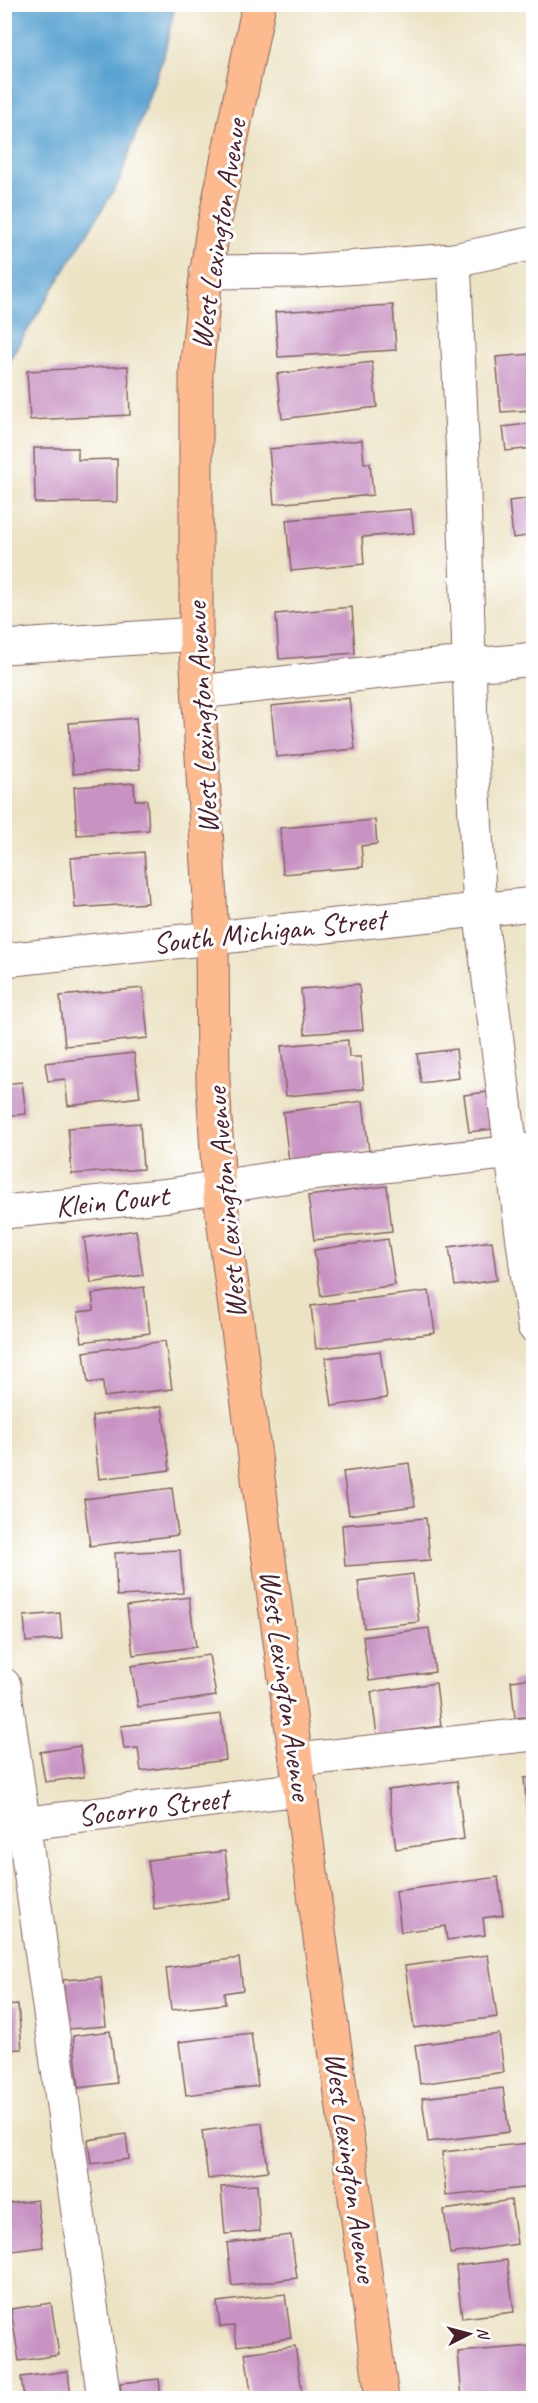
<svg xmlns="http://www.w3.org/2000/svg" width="538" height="2403" font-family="Caveat,sans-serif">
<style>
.water{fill:#5aa3d1;stroke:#52617e;stroke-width:1.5}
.building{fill:#c892c3}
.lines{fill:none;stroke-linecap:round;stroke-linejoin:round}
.minor-casing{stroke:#836461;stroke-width:35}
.major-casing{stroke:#836461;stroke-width:35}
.minor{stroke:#fff;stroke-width:33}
.major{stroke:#fcba8e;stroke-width:33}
.labels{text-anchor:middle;stroke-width:6;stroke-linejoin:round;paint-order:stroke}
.street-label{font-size:30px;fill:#4a1f2b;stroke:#fff}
</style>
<rect width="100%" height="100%" fill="#fff"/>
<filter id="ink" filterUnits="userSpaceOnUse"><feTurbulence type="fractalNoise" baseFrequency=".0167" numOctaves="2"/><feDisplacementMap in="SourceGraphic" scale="12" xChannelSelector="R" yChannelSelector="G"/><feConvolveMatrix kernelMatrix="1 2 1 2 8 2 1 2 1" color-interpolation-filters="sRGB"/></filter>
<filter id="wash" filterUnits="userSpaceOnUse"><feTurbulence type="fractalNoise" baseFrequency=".008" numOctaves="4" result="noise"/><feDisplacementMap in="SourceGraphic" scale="24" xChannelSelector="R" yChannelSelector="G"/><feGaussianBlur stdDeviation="1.35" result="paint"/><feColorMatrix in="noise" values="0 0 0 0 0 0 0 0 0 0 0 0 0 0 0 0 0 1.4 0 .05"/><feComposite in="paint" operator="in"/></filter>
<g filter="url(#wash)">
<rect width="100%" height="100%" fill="#ece3c4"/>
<polygon class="water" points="5,4 175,5 165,51 119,182 5,367"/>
<g id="blocks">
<g class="building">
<polygon points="393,305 396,350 278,357 275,312"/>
<polygon points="532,354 534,410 501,412 496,357"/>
<polygon points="372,362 377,407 282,419 277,374"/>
<polygon points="128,366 130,415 30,420 27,371"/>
<polygon points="534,423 534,448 506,451 503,427"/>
<polygon points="362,440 364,463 370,463 373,495 274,504 269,449"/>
<polygon points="34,448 78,448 78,460 117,459 117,502 35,503"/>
<polygon points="534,498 534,535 513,538 509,501"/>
<polygon points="411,509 414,533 362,537 364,564 291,571 286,520"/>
<polygon points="352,607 355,653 279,659 276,614"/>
<polygon points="349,698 355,749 276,757 271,706"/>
<polygon points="136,718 140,769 73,774 69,723"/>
<polygon points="134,783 135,800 147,800 149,830 77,835 74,787"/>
<polygon points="375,820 377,844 361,846 363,867 283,874 280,828"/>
<polygon points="144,852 148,903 75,908 71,858"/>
<polygon points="359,984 363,1030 305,1034 301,989"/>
<polygon points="143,988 148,1038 65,1046 60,996"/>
<polygon points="348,1040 349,1057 361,1057 364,1089 286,1096 281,1046"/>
<polygon points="456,1049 459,1078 421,1083 417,1054"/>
<polygon points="134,1053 140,1097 68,1106 65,1079 48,1081 45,1063"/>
<polygon points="22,1082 26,1114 4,1116 4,1084"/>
<polygon points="487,1092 492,1129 469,1132 464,1095"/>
<polygon points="363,1101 369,1151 289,1161 283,1112"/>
<polygon points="140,1123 143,1169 72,1174 68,1128"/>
<polygon points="387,1186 392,1231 314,1240 308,1196"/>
<polygon points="136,1230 143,1275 91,1283 84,1238"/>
<polygon points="388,1239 395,1285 321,1296 314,1250"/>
<polygon points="492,1241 497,1280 455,1286 449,1247"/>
<polygon points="144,1287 150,1333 82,1342 78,1312 94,1310 92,1294"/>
<polygon points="429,1291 435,1333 316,1349 311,1306"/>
<polygon points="165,1341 172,1389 104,1397 103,1381 88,1383 84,1352"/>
<polygon points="380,1351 387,1398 332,1406 325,1358"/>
<polygon points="162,1406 170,1470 99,1479 92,1416"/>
<polygon points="409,1463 415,1506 349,1515 343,1472"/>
<polygon points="172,1488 178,1535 90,1546 84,1499"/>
<polygon points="426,1518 430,1560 345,1566 342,1525"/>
<polygon points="180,1550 183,1593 117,1596 115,1553"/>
<polygon points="413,1574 419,1622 364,1628 358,1581"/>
<polygon points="189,1597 196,1647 133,1655 127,1606"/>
<polygon points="60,1613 62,1639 26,1642 24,1616"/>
<polygon points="429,1628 435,1672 369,1681 363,1637"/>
<polygon points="209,1655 216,1696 138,1707 131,1666"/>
<polygon points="534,1678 534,1716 515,1718 511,1681"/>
<polygon points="436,1683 441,1726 377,1735 371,1692"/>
<polygon points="221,1714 226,1760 141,1771 138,1748 124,1749 121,1726"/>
<polygon points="80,1746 84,1777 45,1782 40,1752"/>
<polygon points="534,1777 534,1826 529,1826 524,1778"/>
<polygon points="457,1781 464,1839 396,1849 388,1790"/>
<polygon points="225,1851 231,1899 154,1909 148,1860"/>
<polygon points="498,1877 503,1915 483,1918 485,1935 447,1940 445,1926 401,1932 396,1891"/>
<polygon points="488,1955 497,2017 414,2028 405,1966"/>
<polygon points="239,1958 243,1990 224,1993 225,2004 171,2010 166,1968"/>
<polygon points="101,1977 106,2026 68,2029 63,1980"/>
<polygon points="18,2005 22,2049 4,2050 4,2006"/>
<polygon points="110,2031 117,2083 79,2088 73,2036"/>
<polygon points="251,2033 258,2086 186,2095 179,2042"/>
<polygon points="499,2034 504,2072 420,2084 415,2045"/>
<polygon points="503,2088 509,2132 428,2142 422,2098"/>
<polygon points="262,2123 268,2171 208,2179 202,2131"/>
<polygon points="126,2134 129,2159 91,2164 88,2140"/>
<polygon points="529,2143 533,2187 446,2196 442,2152"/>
<polygon points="257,2185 260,2231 225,2234 221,2187"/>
<polygon points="37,2200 43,2247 4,2252 4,2204"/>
<polygon points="511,2200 517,2244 450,2254 444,2210"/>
<polygon points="291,2235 297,2278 232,2286 227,2243"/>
<polygon points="507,2260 514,2312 462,2318 456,2266"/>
<polygon points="285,2294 291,2338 237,2346 234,2326 220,2327 217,2302"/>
<polygon points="51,2303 59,2355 19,2361 11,2309"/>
<polygon points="295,2346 302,2392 252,2398 245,2353"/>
<polygon points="531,2346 534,2394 462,2398 458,2352"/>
<polygon points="68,2371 71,2398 24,2398 21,2377"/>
<polygon points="159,2379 161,2398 122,2398 120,2383"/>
</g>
</g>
</g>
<g filter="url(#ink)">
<use href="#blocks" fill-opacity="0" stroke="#836461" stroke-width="1.5"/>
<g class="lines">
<g class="minor-casing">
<g id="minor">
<polyline points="454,260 463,460 472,758 480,910 534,1326"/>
<polyline points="206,272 304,271 454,260 534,243"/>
<polyline points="4,647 196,634"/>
<polyline points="199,692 445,665 496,663 534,659"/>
<polyline points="4,960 534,904"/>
<polyline points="4,1212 170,1195 282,1177 533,1150"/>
<polyline points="4,1685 104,2398"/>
<polyline points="297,1760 534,1734"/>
<polyline points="4,1826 301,1789"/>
</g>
</g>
<g class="major-casing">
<polyline id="major" points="259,4 212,235 204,293 196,372 196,649 212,936 213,1081 219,1189 382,2398"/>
</g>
<use href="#minor" class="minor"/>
<use href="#major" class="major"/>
</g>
</g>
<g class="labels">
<g class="street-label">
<text transform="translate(218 234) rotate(-81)" y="10">West Lexington Avenue</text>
<text transform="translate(202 718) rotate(-93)" y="10">West Lexington Avenue</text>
<text transform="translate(269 931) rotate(-6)" y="10">South Michigan Street</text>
<text transform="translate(112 1201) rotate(-6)" y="10">Klein Court</text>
<text transform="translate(226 1203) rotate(-95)" y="10">West Lexington Avenue</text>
<text transform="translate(286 1685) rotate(82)" y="10">West Lexington Avenue</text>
<text transform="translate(153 1807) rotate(-7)" y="10">Socorro Street</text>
<text transform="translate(351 2167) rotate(82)" y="10">West Lexington Avenue</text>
</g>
</g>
<rect width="538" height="2403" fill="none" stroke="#fff" stroke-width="24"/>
<g transform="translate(469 2334) rotate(84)" stroke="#ffffff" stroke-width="4.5" paint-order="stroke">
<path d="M0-4.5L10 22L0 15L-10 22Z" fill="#4a1f2b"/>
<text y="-9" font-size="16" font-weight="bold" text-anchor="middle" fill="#4a1f2b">N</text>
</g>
</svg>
